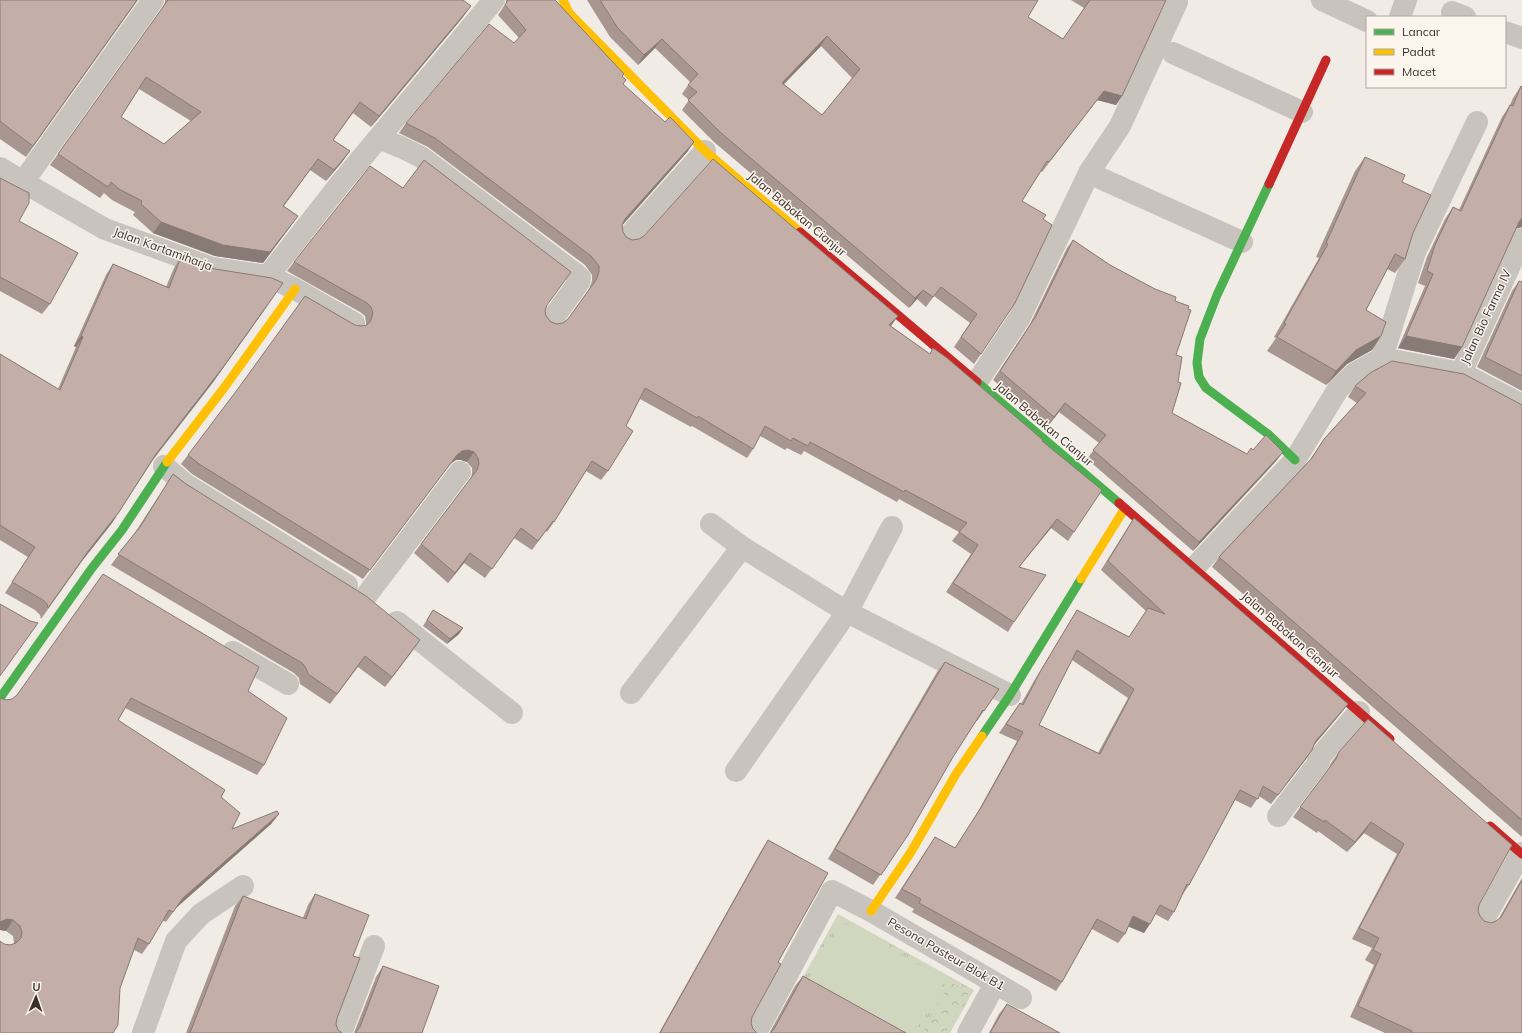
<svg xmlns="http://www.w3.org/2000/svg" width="1522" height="1033" font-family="Mulish,sans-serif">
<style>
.grass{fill:url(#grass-tufts)}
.forest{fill:url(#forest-crowns)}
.garden{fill:#d1d6bf}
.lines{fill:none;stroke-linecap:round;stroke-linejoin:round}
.street{stroke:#c9c3be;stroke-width:22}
.fast{stroke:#4caf50;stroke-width:9}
.slow{stroke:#ffc107;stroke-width:9}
.jam{stroke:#c62828;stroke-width:9}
.wall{fill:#a89690;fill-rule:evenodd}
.shaded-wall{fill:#887a75}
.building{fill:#c3afa7;stroke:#887a75;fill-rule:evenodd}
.labels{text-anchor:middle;stroke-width:3;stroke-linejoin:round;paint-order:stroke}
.street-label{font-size:12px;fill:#3b302b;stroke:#fbf5ee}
</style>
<defs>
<pattern id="grass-tufts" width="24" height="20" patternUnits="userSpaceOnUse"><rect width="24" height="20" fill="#d1d6bf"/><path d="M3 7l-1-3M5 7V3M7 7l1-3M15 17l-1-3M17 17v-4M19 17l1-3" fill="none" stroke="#b4b8a4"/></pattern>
<pattern id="forest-crowns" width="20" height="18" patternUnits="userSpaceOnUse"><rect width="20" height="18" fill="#d1d6bf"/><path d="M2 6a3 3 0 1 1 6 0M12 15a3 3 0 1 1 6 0" fill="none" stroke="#b4b8a4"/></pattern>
</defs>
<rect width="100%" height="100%" fill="#f0ebe5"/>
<polygon class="grass" points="838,914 974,990 950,1033 896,1033 801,981"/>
<polygon class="forest" points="950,982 969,992 946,1033 922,1033"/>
<polygon class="garden" points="842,922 945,979 914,1033 906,1033 809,979"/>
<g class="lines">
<g class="street">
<polyline points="1322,0 1367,21"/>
<polyline points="1452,12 1465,17"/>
<polyline points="1400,17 1406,0"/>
<polyline points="1505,32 1522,38"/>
<polyline points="1173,53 1302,112"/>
<polyline points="379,138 403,148 421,157 577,275 580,278 579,282 551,321"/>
<polyline points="0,168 23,182 105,229 212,268 268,276 295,289 354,323"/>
<polyline points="1102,179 1242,242"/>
<polyline points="23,182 153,0"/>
<polyline points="628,237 705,151"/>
<polyline points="268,276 340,184 494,0"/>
<polyline points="1382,358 1415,252 1477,122"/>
<polyline points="1461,373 1522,239"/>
<polyline points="977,382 1019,319 1090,171 1120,126 1177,2"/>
<polyline points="164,466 185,484 347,585"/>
<polyline points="711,524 742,547 847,612 1010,695"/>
<polyline points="1194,568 1295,460 1338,389 1355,373 1382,358 1461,373 1522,405"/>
<polyline points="366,596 460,472"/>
<polyline points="397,622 512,713"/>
<polyline points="233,652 288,684"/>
<polyline points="631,693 742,547"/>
<polyline points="736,771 847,612 892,527"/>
<polyline points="1278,816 1319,762 1318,759 1359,712"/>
<polyline points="1483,921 1521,853"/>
<polyline points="143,1033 176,941 201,914 243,886"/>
<polyline points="341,1033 374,946"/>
<polyline points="756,1033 832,891 871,911 1021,998"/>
<polyline points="968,1033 995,984"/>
</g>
<g class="fast">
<polyline points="1269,184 1217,295 1200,339 1197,363 1199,377 1206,388 1268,434 1295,460"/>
<polyline points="977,382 1119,503"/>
<polyline points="0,698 92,568 122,530 167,462"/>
<polyline points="982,736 1010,695 1081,579"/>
</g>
<g class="slow">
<polyline points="563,0 569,13 705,151 800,232"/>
<polyline points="167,462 224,388 295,289"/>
<polyline points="1081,579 1125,508"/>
<polyline points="871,911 911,852 956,774 982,736"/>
</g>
<g class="jam">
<polyline points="1269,184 1326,60"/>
<polyline points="800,232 977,382"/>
<polyline points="1119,503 1390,739"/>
<polyline points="1490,826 1522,854"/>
</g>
</g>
<g class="wall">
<polygon points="0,0 138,0 26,157 0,139"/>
<path d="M165,0H463V17L371,127L353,113L333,140L350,151L342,162L326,181L310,170L284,206L298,216L290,227L263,263L215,256L153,233L133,215L135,212L112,200L104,193L100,198L50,165L163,7L165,2ZM139,89L191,121L164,144L121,117Z"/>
<polygon points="506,0 555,0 624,74 623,76 623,85 688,151 623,224 622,225 623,232 626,237 632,240 891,326 1042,441 1074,532 1068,541 1051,528 1019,567 1014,622 1008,632 946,592 971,554 952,541 959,532 899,499 897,502 804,451 801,455 787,448 785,450 760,436 753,449 747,458 692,426 691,427 640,399 626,426 608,471 601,480 586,471 554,522 547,532 546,531 532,550 514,538 485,578 464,563 448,583 414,553 471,478 472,473 472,468 467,462 461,460 456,460 450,464 363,579 192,474 181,464 188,455 355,325 361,326 366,325 366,323 365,316 360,312 287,271 294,262 547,305 545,311 546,316 551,322 557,324 563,323 568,319 589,289 592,281 592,275 585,265 428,147 399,133 406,123 514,43 519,38 498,15 506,3"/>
<path d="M587,0H1038L1028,17L1063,39L1084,8L1071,0H1166L1122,96L1116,105L1097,100L1042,172L1041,171L1022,201L1043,219L981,354L974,364L954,347L970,323L934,296L926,307L917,299L909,308L714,142L682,110L689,100L682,94L690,82L655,48L638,65L610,37ZM821,46L852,78L822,115L784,84Z"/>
<polygon points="1521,86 1522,87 1522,227 1516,228 1462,347 1454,359 1398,348 1425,286 1418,283 1427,257 1445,219 1453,207 1459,210 1502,117 1510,105 1513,98"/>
<polygon points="1365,157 1402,182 1413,233 1405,259 1395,273 1387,269 1366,310 1381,336 1372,350 1347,364 1326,385 1267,351 1276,338 1274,337 1319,258 1316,257 1355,171"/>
<polygon points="0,178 19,221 50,304 42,314 0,291"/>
<polygon points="1073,240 1110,265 1175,301 1176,355 1172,413 1247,454 1253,450 1277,460 1193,551 1087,459 1099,443 1059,412 1048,426 993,380 1030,324 1067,248"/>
<polygon points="181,257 214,381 153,460 112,523 82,561 41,619 40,615 35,610 5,593 28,557 0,540 0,354 58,389 76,347 74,346 106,275 113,264 166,287 174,268"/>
<polygon points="1519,281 1522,282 1522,391 1477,367 1512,291"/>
<polygon points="1355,386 1522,405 1522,837 1212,567 1219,557 1309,461 1324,439 1357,403 1348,397"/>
<polygon points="173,474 186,484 413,650 385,687 358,667 330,704 300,684 299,678 294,673 111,565 136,531"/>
<path d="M1134,518L1348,704L1341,713L1314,745L1306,759L1271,804L1259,796L1251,808L1235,800L1189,885L1183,894L1174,912L1168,921L1155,914L1144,933L1128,926L1125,934L1118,943L1092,929L1062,982L1056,991L912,912L914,909L895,898L935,837L955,848L976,815L1017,741L999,733L1020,703L1021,704L1034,681L1071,620L1077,610L1129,637L1146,611L1101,570L1128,527ZM1072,660L1128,698L1098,753L1039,725Z"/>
<polygon points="433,610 463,628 459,634 447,644 423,626"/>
<polygon points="945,662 999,689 977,721 976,721 953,757 908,835 873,885 828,859 937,672"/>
<polygon points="248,691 264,765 257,775 125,708 118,720 221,797 232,829 279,814 271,824 176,908 166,922 162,920 149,944 142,954 134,950 120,988 4,944 10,945 14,944 14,943 13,936 6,931 0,930 0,698 6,700"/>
<polygon points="1339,752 1479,905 1478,911 1480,916 1484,921 1491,923 1496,921 1498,920 1522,878 1522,1033 1385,1033 1350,1017 1374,965 1365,960 1372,948 1352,939 1397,854 1364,833 1347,852 1318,831 1317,833 1293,817 1329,768 1331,763"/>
<polygon points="768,840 778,962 752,1017 751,1023 753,1029 757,1033 659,1033 761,851"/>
<polygon points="315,894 353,956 337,1018 336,1024 338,1030 342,1033 186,1033 235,906 243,896 303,918 308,905"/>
<polygon points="383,966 422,1033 354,1033 376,977"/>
<polygon points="803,976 906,1033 770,1032 795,986"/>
<polygon points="1007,1004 1060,1033 989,1033 999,1014"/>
</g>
<g class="shaded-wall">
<polygon points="471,6 463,17 371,127 379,116"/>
<polygon points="827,36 821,46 776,92 782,83"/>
<polygon points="662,39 655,48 638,65 644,55"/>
<polygon points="1104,91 1122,96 1116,105 1097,100 1042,172"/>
<polygon points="694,142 688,151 619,229 625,219"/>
<polygon points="350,151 342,162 326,181 334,170"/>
<polygon points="298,216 290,227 263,263 215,256 153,233 161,222"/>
<polygon points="1522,218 1522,227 1515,229 1519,222"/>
<polygon points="923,290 917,299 909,308 915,298"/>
<polygon points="276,294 214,381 149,464 156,454"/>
<polygon points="898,316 891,326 889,325"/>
<polygon points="81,336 83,337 76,347 74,346"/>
<polygon points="1381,336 1372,350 1347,364 1326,385 1336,371 1356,350"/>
<polygon points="1406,336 1462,347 1454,359 1398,348"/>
<polygon points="1065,403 1059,412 1048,426 1054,417"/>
<polygon points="468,450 474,452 467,462 461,460 456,460 450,464 363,579 457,455 462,451"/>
<polygon points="1283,452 1277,460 1193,551 1199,542"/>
<polygon points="119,512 112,523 82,561 41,619 89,550"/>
<polygon points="1057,519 1051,528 1012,576 1019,567"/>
<polygon points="470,553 464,563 448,583 455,573"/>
<polygon points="463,628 459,634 447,644 450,639"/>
<polygon points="420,640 413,650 385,687 392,677"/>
<polygon points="1348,704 1341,713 1309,751 1315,742"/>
<polygon points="1312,750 1306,759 1271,804 1278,795"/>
<polygon points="279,814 271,824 176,908 166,922 183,898"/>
<polygon points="1371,822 1364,833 1347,852"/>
<polygon points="1133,916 1150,924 1144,933 1127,926"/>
<polygon points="7,919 13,920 6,931 0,930 0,922"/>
</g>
<g class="building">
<polygon points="0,0 137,0 33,146 10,129 0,121"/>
<path d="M168,0H463L471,6L379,116L360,102L333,140L350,151L334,170L318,159L283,206L298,216L270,252L223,245L161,222L141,204L142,201L119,189L111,182L108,187L58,154ZM146,77L201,112L164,144L121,117Z"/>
<polygon points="508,0 555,0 624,74 622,76 626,80 623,84 665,122 670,117 694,142 625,219 622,225 623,232 626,237 632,240 639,239 644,236 713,159 898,316 889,325 930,354 933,348 947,358 1043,440 1042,441 1102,490 1074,532 1057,519 1019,567 1046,575 1014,622 953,583 978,545 959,532 967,523 905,490 904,492 810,442 808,446 793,438 791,441 765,426 753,449 698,416 697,418 645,388 626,426 633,431 608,471 592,461 554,522 553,521 538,541 521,528 492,569 470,553 455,573 421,544 477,470 479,464 478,458 474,452 468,450 462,451 457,455 370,570 199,464 188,455 240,386 305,296 355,325 361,326 367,325 371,320 373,313 371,307 367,303 294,262 370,166 403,188 424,160 571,272 547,305 545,311 546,316 551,322 557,324 563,323 568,319 596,280 599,272 599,266 591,256 435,138 406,123 489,24 514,43 526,30 505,5"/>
<path d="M600,0H1038L1028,17L1063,39L1090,0H1166L1122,96L1104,91L1049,162L1047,161L1022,201L1046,215L1043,219L1052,225L1015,303L981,354L961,337L977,314L941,287L933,297L923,290L915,298L720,132L688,100L697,92L688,85L698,74L662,39L644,55L617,27ZM827,36L860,69L822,115L782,83Z"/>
<polygon points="1521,86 1522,87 1522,218 1519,222 1462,347 1406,336 1433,274 1427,271 1435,245 1453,207 1461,211 1510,105 1513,106"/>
<polygon points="1365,157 1405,175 1402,182 1431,195 1413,233 1405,259 1395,254 1366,310 1386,322 1381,336 1356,350 1336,371 1277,337 1286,324 1284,323 1328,244 1326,243"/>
<polygon points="0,178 29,193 29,203 19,221 78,253 50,304 0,277"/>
<polygon points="1073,240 1110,265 1155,289 1176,297 1175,301 1189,306 1188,309 1191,310 1176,355 1182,357 1178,382 1181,383 1172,413 1247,454 1251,448 1253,450 1266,435 1283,452 1199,542 1093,450 1106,435 1065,403 1054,417 1000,371 1036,316"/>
<polygon points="181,257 215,269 272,278 283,283 221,370 156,454 119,512 89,550 48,608 47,604 43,600 12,582 35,547 0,525 0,354 60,390 83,337 81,336 113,264 169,288"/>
<polygon points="1519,281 1522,282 1522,376 1485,357"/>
<polygon points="1392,361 1464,374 1522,405 1522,820 1219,557 1312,458 1324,439 1366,393 1355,386 1370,373"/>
<polygon points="173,474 186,484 366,596 420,640 392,677 365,656 337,694 308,674 306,668 302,663 118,554 140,527"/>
<path d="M1134,518L1348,704L1315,742L1312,750L1278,795L1263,786L1258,799L1240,790L1189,885L1187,884L1174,912L1160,905L1150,924L1133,916L1125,934L1097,919L1062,982L919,903L921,899L902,889L935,837L955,848L982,806L1023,732L1006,724L1020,703L1023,705L1040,672L1077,610L1129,637L1148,608L1165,614L1108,561ZM1077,650L1134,689L1100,754L1039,725Z"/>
<polygon points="103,574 259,667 248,691 287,718 264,765 131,698 118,720 225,790 221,797 240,813 232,829 277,811 279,814 183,898 173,912 169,910 149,944 138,938 120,988 118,1025 113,1033 0,1033 0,941 4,944 10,945 16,943 21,938 22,932 20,926 13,920 7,919 0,922 0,698 6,700 12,699 17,695"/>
<polygon points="0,604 30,621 38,623 0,676"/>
<polygon points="433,610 463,628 450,639 427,620"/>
<polygon points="945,662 999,689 984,711 983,710 953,757 908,835 881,875 835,849"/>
<polygon points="1368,719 1512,845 1479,905 1478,911 1480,916 1484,921 1491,923 1496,921 1501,917 1522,880 1522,1033 1411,1033 1412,1031 1358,1006 1381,954 1373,950 1379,938 1359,928 1404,844 1371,822 1355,842 1325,820 1324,822 1300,807 1336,759 1339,752"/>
<polygon points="768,840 828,873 778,962 781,964 752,1017 751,1023 753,1029 757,1033 660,1033"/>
<polygon points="315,894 369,915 353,956 360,958 337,1018 336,1024 338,1030 342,1033 190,1033 243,896 306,919"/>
<polygon points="383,966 439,986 422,1033 355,1033 356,1032 360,1027"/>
<polygon points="803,976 906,1033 770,1033 774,1029"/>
<polygon points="1007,1004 1060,1033 990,1033"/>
</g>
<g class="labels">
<g class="street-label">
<text transform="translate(797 214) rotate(40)" y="4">Jalan Babakan Cianjur</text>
<text transform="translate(163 249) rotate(20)" y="4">Jalan Kartamiharja</text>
<text transform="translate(1486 317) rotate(-65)" y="4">Jalan Bio Farma IV</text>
<text transform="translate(1044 424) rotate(40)" y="4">Jalan Babakan Cianjur</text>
<text transform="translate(1290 635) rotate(41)" y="4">Jalan Babakan Cianjur</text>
<text transform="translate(946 954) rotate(30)" y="4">Pesona Pasteur Blok B1</text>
</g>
</g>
<rect x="1366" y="16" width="140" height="72" fill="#fbf5ee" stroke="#aea6a0"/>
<rect x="1374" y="29" width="20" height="6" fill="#4caf50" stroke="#aea6a0"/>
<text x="1402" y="36" font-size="12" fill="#3b302b">Lancar</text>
<rect x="1374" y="49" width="20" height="6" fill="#ffc107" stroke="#aea6a0"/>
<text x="1402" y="56" font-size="12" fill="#3b302b">Padat</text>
<rect x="1374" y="69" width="20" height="6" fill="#c62828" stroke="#aea6a0"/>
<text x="1402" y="76" font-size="12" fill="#3b302b">Macet</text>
<g transform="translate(36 997) rotate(2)" stroke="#fbf5ee" stroke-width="3" paint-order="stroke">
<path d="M0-3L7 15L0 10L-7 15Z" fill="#3b302b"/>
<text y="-6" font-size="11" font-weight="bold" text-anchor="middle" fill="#3b302b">U</text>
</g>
</svg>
